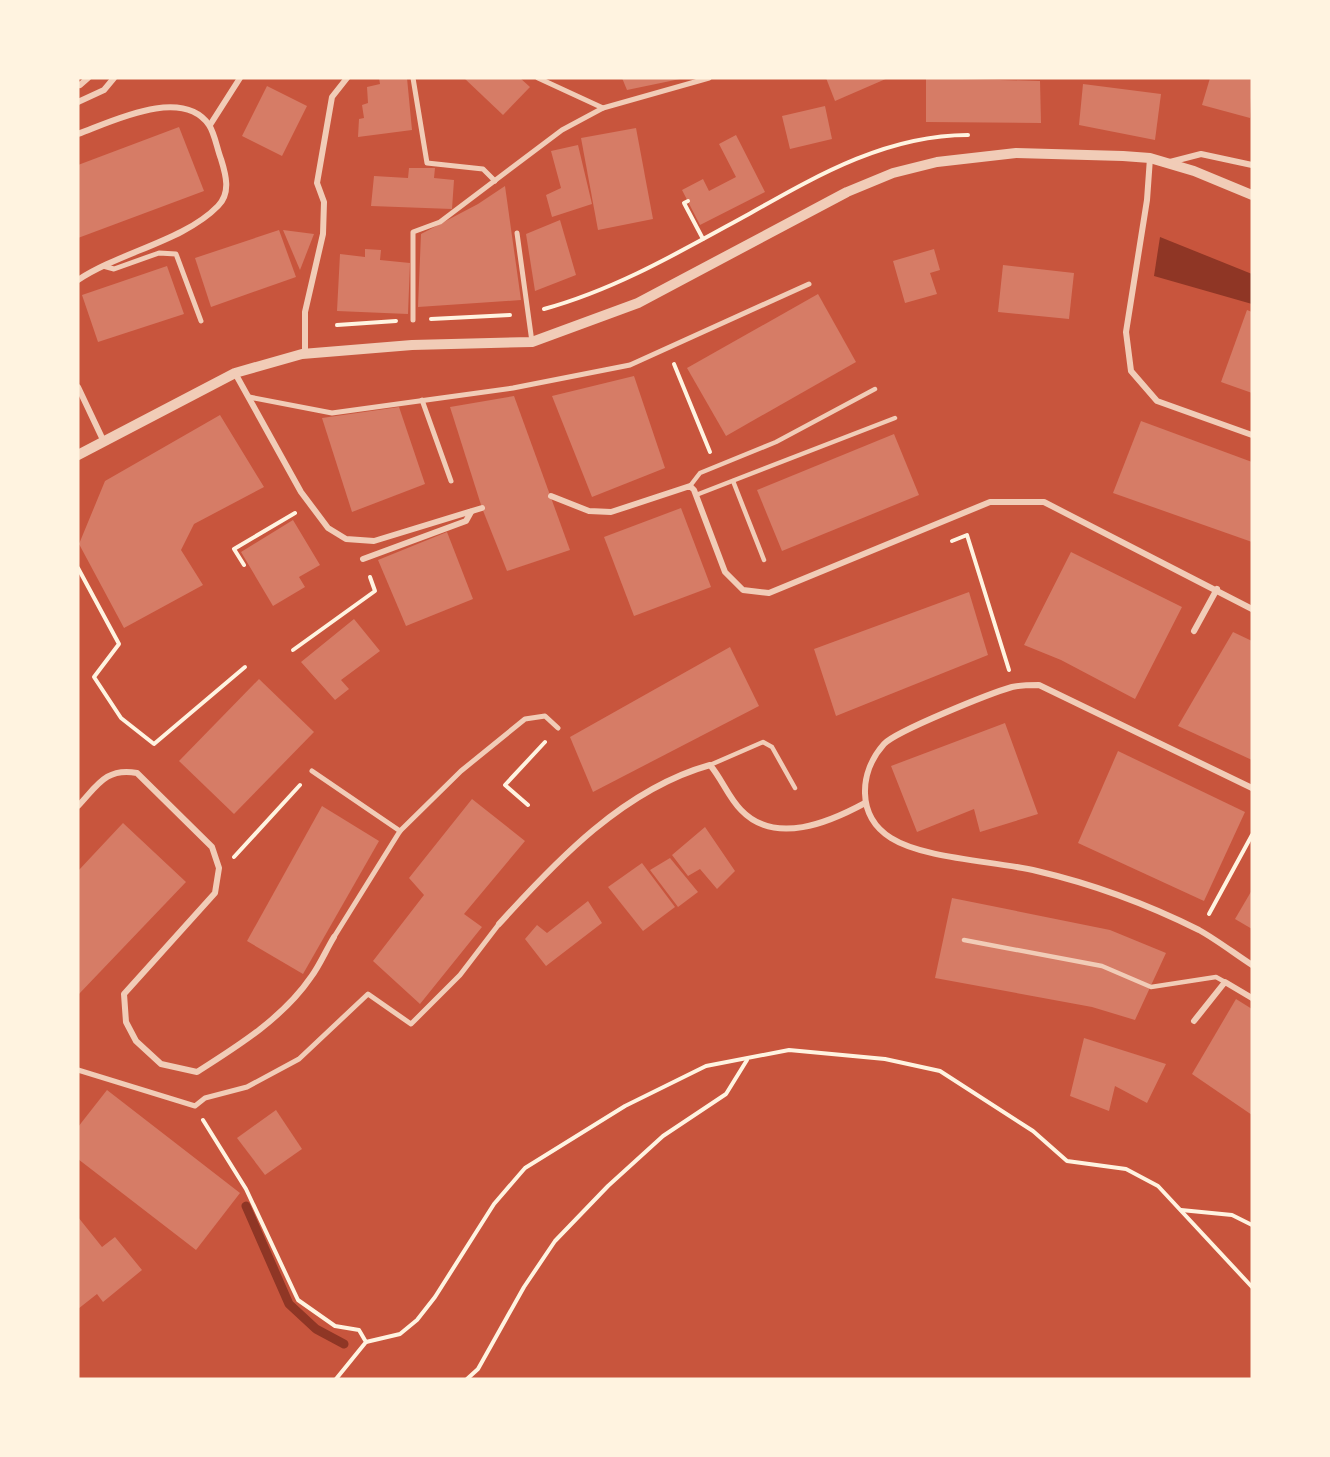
<svg xmlns="http://www.w3.org/2000/svg" width="1330" height="1457" font-family="'Asap Condensed',sans-serif">
<style>
.water{fill:#8f3625}
.lines{fill:none;stroke-linecap:round;stroke-linejoin:round}
.stream{stroke:#8f3625;stroke-width:9}
.building{fill:#d67c66}
.path{stroke:#fff3e0;stroke-width:4}
.service{stroke:#f1ccb7;stroke-width:4.5}
.pedestrian{stroke:#f1ccb7;stroke-width:5}
.minor{stroke:#f1ccb7;stroke-width:6}
.tertiary{stroke:#f1ccb7;stroke-width:10}
</style>
<rect width="100%" height="100%" fill="#c8553d"/>
<polygon class="water" points="1160,237 1252,274 1252,304 1154,276"/>
<g class="lines">
<polyline class="stream" points="246,1206 289,1304 316,1329 344,1344"/>
</g>
<g class="building">
<polygon points="379,78 407,78 412,130 358,137 359,119 364,118 362,105 368,103 367,87 380,84"/>
<polygon points="464,78 520,78 530,87 503,115"/>
<polygon points="622,78 680,78 680,79 627,90"/>
<polygon points="826,78 888,78 835,101"/>
<polygon points="926,78 1040,81 1041,123 926,122"/>
<polygon points="1210,78 1252,78 1250,118 1202,105"/>
<polygon points="1083,84 1161,94 1155,140 1079,125"/>
<polygon points="267,86 307,106 282,156 242,136"/>
<polygon points="825,106 832,139 790,149 782,116"/>
<polygon points="179,127 204,191 78,238 78,165"/>
<polygon points="636,128 653,219 598,230 581,138"/>
<polygon points="736,135 765,192 700,225 682,190 703,179 709,191 736,177 719,144"/>
<polygon points="578,145 592,204 552,217 546,195 561,188 551,151"/>
<polygon points="409,168 435,168 434,178 454,180 452,209 371,206 374,176 408,178"/>
<polygon points="505,186 521,300 418,307 421,234 478,204"/>
<polygon points="560,220 576,275 535,291 526,234"/>
<polygon points="279,230 296,277 211,307 195,258"/>
<polygon points="283,230 314,234 300,270"/>
<polygon points="365,249 381,250 380,260 410,263 408,314 337,311 340,254 365,257"/>
<polygon points="934,249 940,270 930,273 937,294 905,303 893,261"/>
<polygon points="1003,265 1074,273 1069,319 998,312"/>
<polygon points="167,266 184,314 98,342 82,295"/>
<polygon points="818,294 856,362 726,436 687,368"/>
<polygon points="1247,310 1252,312 1252,393 1221,382"/>
<polygon points="634,376 665,468 592,497 552,396"/>
<polygon points="514,396 570,550 507,571 482,508 450,407"/>
<polygon points="399,407 425,484 352,512 322,418"/>
<polygon points="220,415 264,487 194,524 181,550 203,585 124,628 79,544 105,481"/>
<polygon points="1141,421 1252,462 1252,542 1113,493"/>
<polygon points="894,434 919,495 782,551 757,490"/>
<polygon points="681,508 711,587 634,616 604,537"/>
<polygon points="293,520 320,565 299,577 305,587 273,606 241,552"/>
<polygon points="447,532 473,599 406,626 378,560"/>
<polygon points="1071,552 1182,607 1135,699 1061,660 1024,645"/>
<polygon points="969,592 988,655 836,716 814,649"/>
<polygon points="354,619 380,651 341,680 349,689 335,700 301,662"/>
<polygon points="1233,632 1252,641 1252,760 1178,726"/>
<polygon points="730,647 759,706 593,792 570,737"/>
<polygon points="259,679 314,732 234,814 179,761"/>
<polygon points="1005,723 1038,814 980,832 974,809 917,832 891,766"/>
<polygon points="1118,751 1245,812 1204,901 1078,843"/>
<polygon points="472,799 525,841 464,914 482,927 420,1004 373,961 424,895 409,878"/>
<polygon points="322,806 379,841 303,974 247,941"/>
<polygon points="123,823 186,882 78,995 78,871"/>
<polygon points="705,827 735,871 717,889 700,869 688,876 672,855"/>
<polygon points="670,858 698,892 678,907 650,870"/>
<polygon points="642,863 675,907 643,931 608,887"/>
<polygon points="1252,890 1252,929 1235,919"/>
<polygon points="952,898 1110,930 1166,953 1135,1020 1092,1007 935,978"/>
<polygon points="588,901 602,923 546,966 525,939 537,925 547,933"/>
<polygon points="1236,999 1252,1009 1252,1115 1192,1074"/>
<polygon points="1084,1038 1166,1064 1147,1103 1115,1086 1109,1111 1070,1096"/>
<polygon points="107,1090 240,1193 196,1250 78,1159 78,1127"/>
<polygon points="276,1110 302,1149 265,1175 237,1138"/>
<polygon points="78,1217 102,1247 115,1237 142,1270 103,1302 97,1294 78,1309"/>
</g>
<g class="lines">
<g class="path">
<polyline points="688,201 684,203 703,239"/>
<path d="M544,309C617,289 683,250 749,214C818,175 887,135 968,135"/>
<polyline points="431,319 510,315"/>
<polyline points="337,325 396,321"/>
<polyline points="674,364 710,452"/>
<polyline points="952,541 967,535 1009,670"/>
<polyline points="244,565 234,549 295,513"/>
<polyline points="78,568 119,644 94,677 121,718 154,744 245,667"/>
<polyline points="293,650 375,591 370,577"/>
<polyline points="528,805 505,785 545,742"/>
<polyline points="234,857 300,785"/>
<polyline points="1209,914 1252,835"/>
<polyline points="203,1120 246,1189 298,1300 335,1326 359,1330 366,1342 336,1379"/>
<polyline points="1181,1210 1232,1215 1252,1225"/>
<polyline points="366,1342 400,1334 417,1320 435,1297 494,1204 525,1168 625,1106 706,1066 789,1050 885,1059 940,1071 1033,1131 1067,1161 1126,1169 1158,1186 1252,1287"/>
<polyline points="467,1379 478,1369 524,1287 555,1241 608,1186 663,1136 726,1094 747,1060"/>
</g>
<g class="service">
<polyline points="733,481 764,560"/>
<polyline points="690,486 700,473 776,442 875,389"/>
<polyline points="696,495 895,418"/>
<polyline points="710,765 763,742 772,747 795,788"/>
<polyline points="964,940 1102,966 1151,987 1216,977 1225,982"/>
</g>
<g class="pedestrian">
<polyline points="413,78 427,163 483,169 495,181"/>
<polyline points="603,108 709,78"/>
<polyline points="517,233 532,342"/>
<polyline points="103,266 114,269 159,253 176,254 201,321"/>
<polyline points="413,320 413,232 440,222 562,130 603,108 538,78"/>
<polyline points="249,397 332,413 513,388 630,365 809,284"/>
<polyline points="422,400 451,481"/>
<polyline points="312,771 400,831"/>
<polyline points="334,937 400,831 461,771 525,719 545,716 558,728"/>
<polyline points="78,1070 195,1106 205,1098 247,1087 299,1059 368,994 411,1024 460,975 499,924"/>
</g>
<g class="minor">
<polyline points="80,85 88,78"/>
<polyline points="78,102 104,90 114,78"/>
<polyline points="210,125 240,78"/>
<path d="M78,134C111,122 182,86 209,125C215,134 217,149 221,159C226,175 231,193 218,206C184,241 120,252 78,280"/>
<polyline points="1150,158 1147,200 1126,332 1131,371 1157,401 1252,435"/>
<polyline points="1170,162 1201,154 1252,165"/>
<polyline points="305,353 305,312 323,234 324,202 317,183 332,97 347,78"/>
<polyline points="235,373 301,492 328,528 346,539 374,541 482,508"/>
<polyline points="78,387 104,442"/>
<polyline points="551,496 589,511 611,512 690,486 694,490 725,572 743,590 769,593 990,502 1044,502 1252,609"/>
<polyline points="363,559 466,521 471,512"/>
<polyline points="1194,631 1217,589"/>
<path d="M1252,788L1039,685C1031,685 1021,685 1012,687C991,693 896,731 884,744C859,772 856,816 891,838C924,859 996,861 1037,871C1093,884 1147,904 1199,930C1217,940 1235,954 1252,965"/>
<path d="M78,806C97,786 106,767 137,773L212,847L219,868L215,893L124,994L126,1022L136,1041L161,1064L197,1072C238,1046 283,1018 311,977C320,965 326,950 334,937"/>
<path d="M499,924C557,860 624,789 710,765C722,779 728,797 741,810C775,846 830,822 865,803"/>
<polyline points="1194,1021 1225,982 1252,998"/>
</g>
<polyline class="tertiary" points="78,455 235,373 302,354 412,345 532,342 638,303 847,192 893,173 937,162 1016,153 1123,156 1150,158 1194,171 1252,195"/>
</g>
<rect width="1330" height="1457" fill="none" stroke="#fff3e0" stroke-width="159"/>
</svg>
